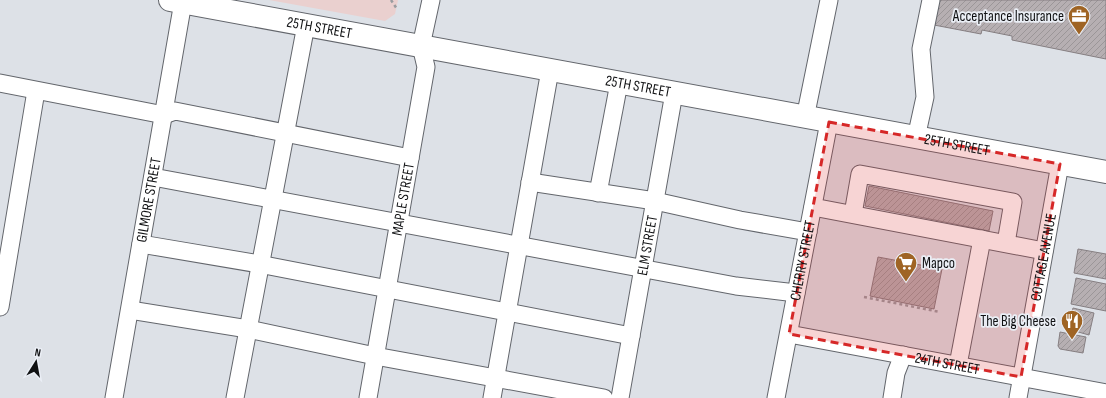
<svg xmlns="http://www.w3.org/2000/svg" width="1106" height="398" font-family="'Sofia Sans Condensed',sans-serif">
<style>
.education{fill:#ead0cf}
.building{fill:url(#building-hatch);stroke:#867f82}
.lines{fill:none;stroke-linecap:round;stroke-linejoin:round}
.minor-casing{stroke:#63666c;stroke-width:19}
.major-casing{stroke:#63666c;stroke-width:24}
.path{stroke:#999ca0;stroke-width:2.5;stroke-dasharray:3 3;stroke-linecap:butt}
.minor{stroke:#fff;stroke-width:17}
.major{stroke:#fff;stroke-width:22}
.marked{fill:#d62828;fill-opacity:0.2;stroke:#d62828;stroke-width:3;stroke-dasharray:8 5;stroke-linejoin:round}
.labels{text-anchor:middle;stroke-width:3.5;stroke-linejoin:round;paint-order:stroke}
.poi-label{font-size:15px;fill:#101113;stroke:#eaeef5;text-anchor:end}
.street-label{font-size:15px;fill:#101113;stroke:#eaeef5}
</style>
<defs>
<pattern id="building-hatch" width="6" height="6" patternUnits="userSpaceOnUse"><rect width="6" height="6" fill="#b6afb2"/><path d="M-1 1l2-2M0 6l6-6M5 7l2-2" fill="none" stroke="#9b9698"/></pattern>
</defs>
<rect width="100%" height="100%" fill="#dde1e7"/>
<polygon class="education" points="269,0 398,0 395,14 385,21"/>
<g class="building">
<polygon points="939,0 1106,0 1106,59 1012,40 1012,36 982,30 981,34 934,25"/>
<polygon points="869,186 993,211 989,231 865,206"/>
<polygon points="1078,249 1106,254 1106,279 1074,273"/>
<polygon points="878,257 942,269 934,309 870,296"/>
<polygon points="1076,278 1106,284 1106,311 1071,304"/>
<polygon points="1073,308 1094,313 1089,335 1064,328 1067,314 1071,315"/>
<polygon points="1060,332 1086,337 1083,353 1060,349 1058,346"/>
</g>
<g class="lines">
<g class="minor-casing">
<g id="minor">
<polyline points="0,83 164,115 175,111 410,158"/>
<polyline points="805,118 829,0"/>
<polyline points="916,138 925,97 921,49 931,0"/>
<polyline points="153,177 736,286 796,293"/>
<polyline points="530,182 655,201 740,220 808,232"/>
<polyline points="598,193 619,83"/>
<polyline points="813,207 1044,251"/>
<polyline points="853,214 860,174 1013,202 1006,243"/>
<polyline points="141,244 259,264 631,336"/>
<polyline points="0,307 36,91"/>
<polyline points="130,310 248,329 375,356 604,398"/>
<path id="s1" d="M789,334L1106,393"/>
<polyline points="958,365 982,239"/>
<path id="s2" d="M114,398L183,2"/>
<polyline points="235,398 306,25"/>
<path id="s3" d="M368,398L426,67L421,46L431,0"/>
<polyline points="492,398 550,70"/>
<path id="s4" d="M620,398L674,93"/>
<path id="s5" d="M776,398L829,122"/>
<polyline points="892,398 896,373 903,355"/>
<path id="s6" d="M1018,398L1060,164"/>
</g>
</g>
<g class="major-casing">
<g id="major">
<path id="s7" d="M170,0L1106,172"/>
</g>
</g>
<g class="path">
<polyline points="391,0 397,9"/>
<polyline points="864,297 940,312"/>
</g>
<use href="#minor" class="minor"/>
<use href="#major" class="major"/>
</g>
<path class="marked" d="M829,122L1060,164L1021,377L789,334Z"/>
<defs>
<g id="office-pin" transform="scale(1.15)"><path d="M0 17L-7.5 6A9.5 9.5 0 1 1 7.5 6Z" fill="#9f6424" stroke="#eaeef5"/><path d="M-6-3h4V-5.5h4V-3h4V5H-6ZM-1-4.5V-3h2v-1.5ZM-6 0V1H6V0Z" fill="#fff"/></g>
<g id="supermarket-pin" transform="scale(1.15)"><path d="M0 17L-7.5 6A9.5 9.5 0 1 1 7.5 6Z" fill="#9f6424" stroke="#eaeef5"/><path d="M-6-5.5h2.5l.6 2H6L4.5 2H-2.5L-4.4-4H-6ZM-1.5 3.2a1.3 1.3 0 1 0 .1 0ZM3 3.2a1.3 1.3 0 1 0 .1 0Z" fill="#fff"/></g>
<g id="restaurant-pin" transform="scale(1.15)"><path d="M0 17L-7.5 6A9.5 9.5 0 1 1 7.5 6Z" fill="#9f6424" stroke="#eaeef5"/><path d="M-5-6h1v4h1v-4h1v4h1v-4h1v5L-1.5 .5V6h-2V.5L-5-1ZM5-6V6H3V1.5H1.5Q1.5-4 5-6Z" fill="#fff"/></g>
</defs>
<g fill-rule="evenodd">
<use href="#office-pin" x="1079" y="16"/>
<use href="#supermarket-pin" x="906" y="263"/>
<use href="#restaurant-pin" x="1072" y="321"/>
</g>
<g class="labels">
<g class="poi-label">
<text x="1064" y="21">Acceptance Insurance</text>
<text x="922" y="268" text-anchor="start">Mapco</text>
<text x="1056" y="326">The Big Cheese</text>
</g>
<g class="street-label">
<text dy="5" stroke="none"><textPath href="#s7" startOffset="152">25TH STREET</textPath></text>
<text dy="5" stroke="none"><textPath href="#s7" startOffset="476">25TH STREET</textPath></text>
<text dy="5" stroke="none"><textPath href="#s7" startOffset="800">25TH STREET</textPath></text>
<text dy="5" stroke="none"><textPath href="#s3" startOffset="202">MAPLE STREET</textPath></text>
<text dy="5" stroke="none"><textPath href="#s2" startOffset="201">GILMORE STREET</textPath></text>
<text dy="5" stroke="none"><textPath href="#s4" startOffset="155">ELM STREET</textPath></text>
<text dy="5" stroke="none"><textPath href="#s6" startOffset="143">COTTAGE AVENUE</textPath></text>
<text dy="5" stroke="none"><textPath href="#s5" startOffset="140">CHERRY STREET</textPath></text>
<text dy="5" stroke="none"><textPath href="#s1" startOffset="161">24TH STREET</textPath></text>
</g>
</g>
<g transform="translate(36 362) rotate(11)" stroke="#eaeef5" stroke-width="3" paint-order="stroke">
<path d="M0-3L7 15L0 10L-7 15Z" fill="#101113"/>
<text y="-6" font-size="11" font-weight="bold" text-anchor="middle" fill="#101113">N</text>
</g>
</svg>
